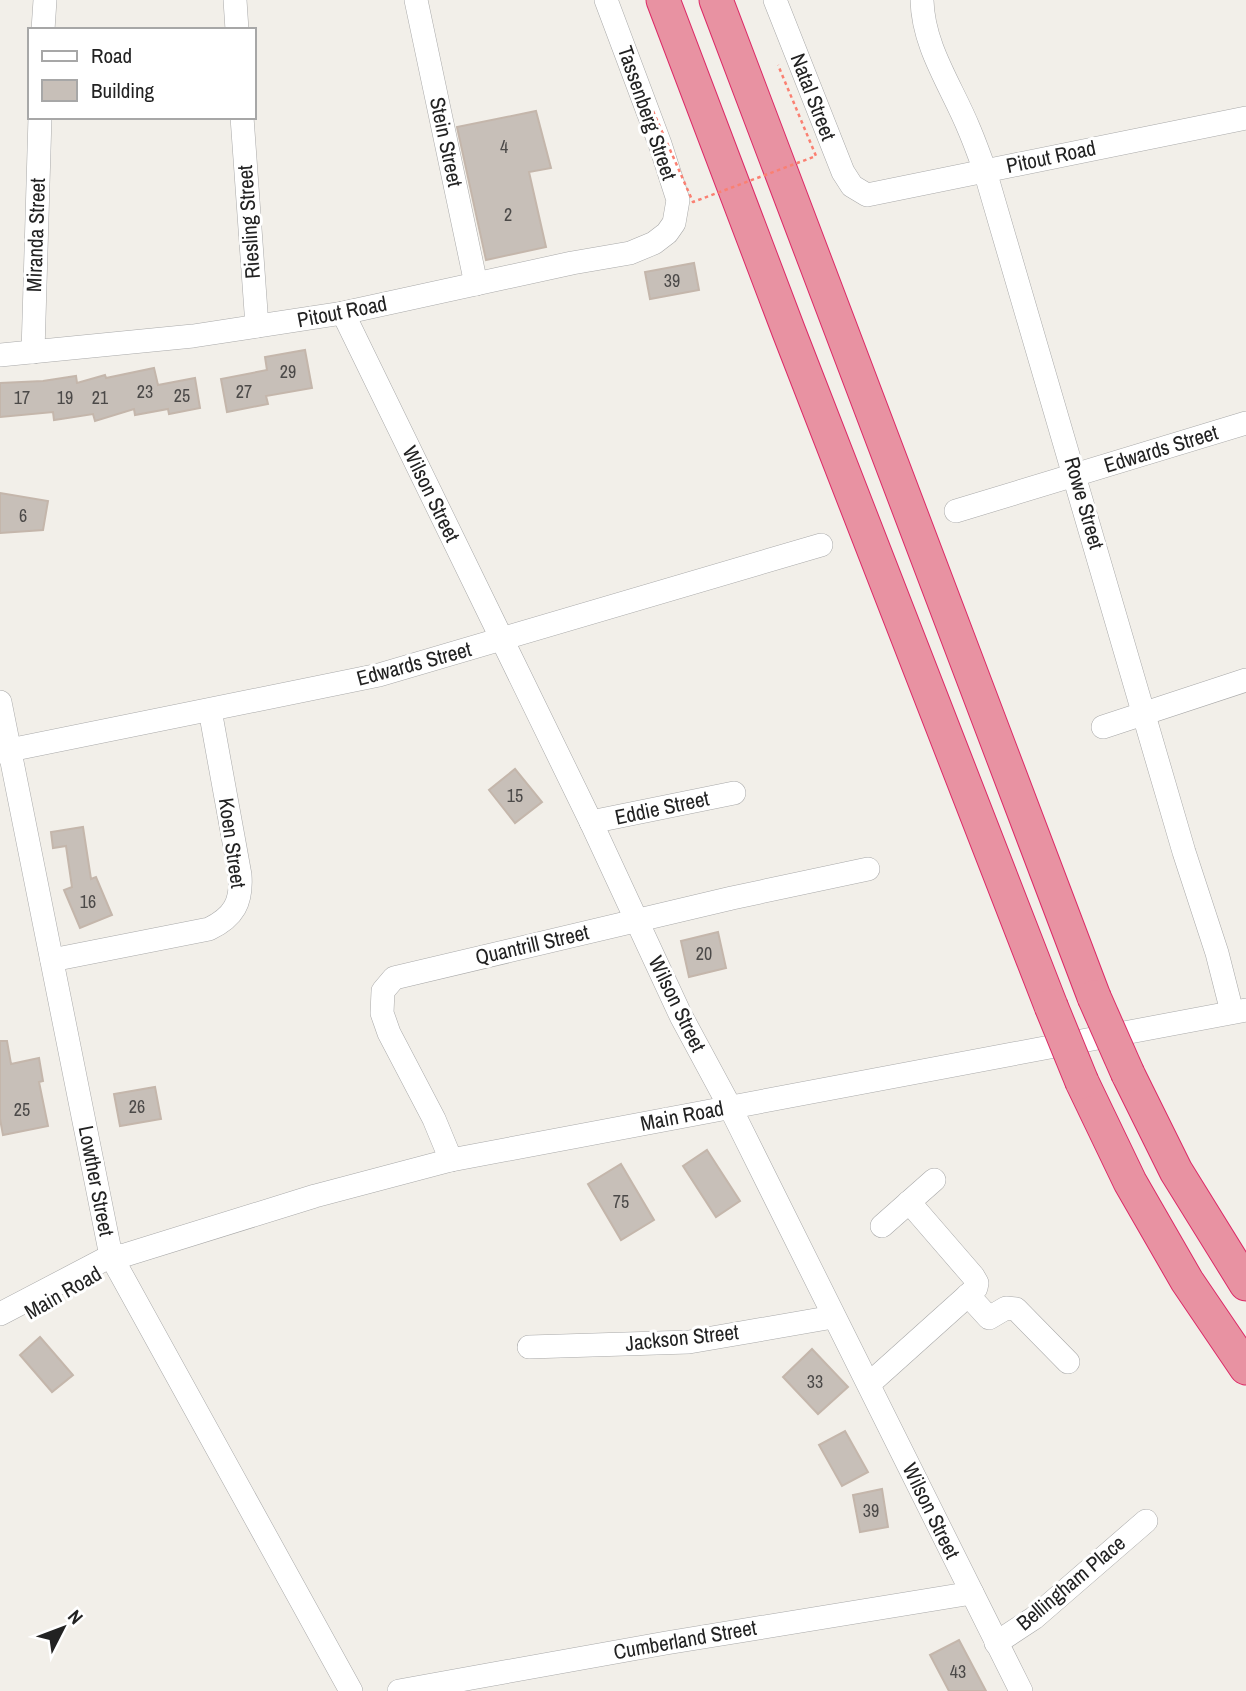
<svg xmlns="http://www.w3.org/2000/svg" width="1246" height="1691" font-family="'Archivo Narrow',sans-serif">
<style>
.building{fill:#c7bfb8;stroke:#c4b6ab;stroke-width:2}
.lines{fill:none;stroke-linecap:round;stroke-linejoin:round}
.minor-casing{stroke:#a9a9a9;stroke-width:24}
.highway-casing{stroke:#dc2a67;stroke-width:35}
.minor{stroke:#fff;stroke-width:23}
.highway{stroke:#e892a2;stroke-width:33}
.highway-bridge-casing{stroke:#dc2a67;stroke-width:35;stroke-linecap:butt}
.path-bridge{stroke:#fa8072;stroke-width:2.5;stroke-dasharray:3.5 3.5;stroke-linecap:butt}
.highway-bridge{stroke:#e892a2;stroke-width:33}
.labels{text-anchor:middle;stroke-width:6;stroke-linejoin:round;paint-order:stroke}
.number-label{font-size:18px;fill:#4b4948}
.street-label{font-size:21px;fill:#222;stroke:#fff}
</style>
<rect width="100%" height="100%" fill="#f2efe9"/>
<g class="building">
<polygon points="536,111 551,168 529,172 546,247 486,260 457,127"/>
<polygon points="694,263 699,290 650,299 645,272"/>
<polygon points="305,350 312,388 266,396 268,404 227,412 221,379 267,370 265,357"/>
<polygon points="154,368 158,385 195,378 200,408 169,414 168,409 135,415 134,409 95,421 93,414 54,420 53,412 0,417 0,383 43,381 76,376 77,383 105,375 106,378"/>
<polygon points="0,493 48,501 43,530 0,533"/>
<polygon points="515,769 542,802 515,823 489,790"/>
<polygon points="83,827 91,879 96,877 112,915 80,928 64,890 72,887 66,846 53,848 51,832"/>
<polygon points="718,932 726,968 689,977 681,941"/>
<polygon points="0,1041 7,1041 11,1064 39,1058 43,1081 39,1082 48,1126 3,1135 0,1119"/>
<polygon points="155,1087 161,1119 120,1126 114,1094"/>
<polygon points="707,1150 740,1201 716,1217 683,1166"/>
<polygon points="621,1164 654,1220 621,1240 588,1184"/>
<polygon points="40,1337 73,1375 52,1392 20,1355"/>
<polygon points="812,1349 848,1387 818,1414 783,1377"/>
<polygon points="845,1431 868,1472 842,1486 819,1445"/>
<polygon points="882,1489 888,1527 860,1532 853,1495"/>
<polygon points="959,1640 986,1691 949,1691 930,1655"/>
</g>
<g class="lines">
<g class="minor-casing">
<g id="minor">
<polyline points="235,0 237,30"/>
<polyline points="416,0 476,284"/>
<polyline points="775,0 843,172 852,186 867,195 1246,118"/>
<path d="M922,0C923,47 952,87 969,129C975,143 980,157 985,171L1184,852L1217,953L1232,1012"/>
<polyline points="43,30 45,0"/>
<polyline points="242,117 257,326"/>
<polyline points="343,313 591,822 681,1016 730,1107 1021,1691"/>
<polyline points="33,352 40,117"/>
<polyline points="0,355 193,336 343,313 572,263 630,253 654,243 667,233 674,223 678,200 660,144 606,0"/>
<polyline points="956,511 1246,423"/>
<polyline points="0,702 111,1256 351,1691"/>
<polyline points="1103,727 1246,680"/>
<polyline points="0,752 379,675 821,545"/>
<polyline points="591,822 734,793"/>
<path d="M52,960L209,929C234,917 242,902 240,875L210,710"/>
<polyline points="451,1160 434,1119 389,1033 382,1013 383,991 394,978 732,898 868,869"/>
<polyline points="882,1226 934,1180"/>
<polyline points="968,1295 989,1318 1006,1308 1016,1309 1068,1362"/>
<polyline points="0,1314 111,1256 125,1255 315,1196 451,1160 1246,1010"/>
<polyline points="529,1347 689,1342 833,1317"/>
<polyline points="869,1384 976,1288 977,1283 973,1276 909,1202"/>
<polyline points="996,1643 1034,1618 1146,1521"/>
<polyline points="399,1691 666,1643 972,1593"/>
</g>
</g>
<g class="highway-casing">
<g id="highway">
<polyline points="663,0 789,332 1051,1006"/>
<polyline points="716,0 1094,997"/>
<polyline points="1128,1074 1176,1171 1246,1284"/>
<polyline points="1082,1082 1130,1182 1187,1281 1246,1368"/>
</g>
</g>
<use href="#minor" class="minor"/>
<use href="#highway" class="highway"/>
<g class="highway-bridge-casing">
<g id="highway-bridge">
<polyline points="1094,997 1128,1074"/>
<polyline points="1051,1006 1082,1082"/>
</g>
</g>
<polyline class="path-bridge" points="653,111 693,202 816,156 778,65"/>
<use href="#highway-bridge" class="highway-bridge"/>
</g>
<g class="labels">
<g class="number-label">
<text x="504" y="153">4</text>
<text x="508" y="221">2</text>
<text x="672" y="287">39</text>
<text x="288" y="378">29</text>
<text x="145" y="398">23</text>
<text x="244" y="398">27</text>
<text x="182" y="402">25</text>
<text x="22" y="404">17</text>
<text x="65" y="404">19</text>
<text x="100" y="404">21</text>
<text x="23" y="522">6</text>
<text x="515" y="802">15</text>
<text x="88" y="908">16</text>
<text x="704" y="960">20</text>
<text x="137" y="1113">26</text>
<text x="22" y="1116">25</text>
<text x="621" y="1208">75</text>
<text x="815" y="1388">33</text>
<text x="871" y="1517">39</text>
<text x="958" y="1678">43</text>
</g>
<g class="street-label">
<text transform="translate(813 97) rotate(69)" y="7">Natal Street</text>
<text transform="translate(647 113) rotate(71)" y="7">Tassenberg Street</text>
<text transform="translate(446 142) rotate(78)" y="7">Stein Street</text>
<text transform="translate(1051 157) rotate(-12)" y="7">Pitout Road</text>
<text transform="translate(249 222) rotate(-94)" y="7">Riesling Street</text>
<text transform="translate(36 235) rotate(-88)" y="7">Miranda Street</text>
<text transform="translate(342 312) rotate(-11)" y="7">Pitout Road</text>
<text transform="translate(1161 449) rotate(-17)" y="7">Edwards Street</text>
<text transform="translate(431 494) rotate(64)" y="7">Wilson Street</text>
<text transform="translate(1084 503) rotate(74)" y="7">Rowe Street</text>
<text transform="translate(414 664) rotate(-15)" y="7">Edwards Street</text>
<text transform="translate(662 808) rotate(-12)" y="7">Eddie Street</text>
<text transform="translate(232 843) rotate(82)" y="7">Koen Street</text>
<text transform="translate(532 945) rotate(-13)" y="7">Quantrill Street</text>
<text transform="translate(677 1004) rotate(64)" y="7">Wilson Street</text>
<text transform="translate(682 1116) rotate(-11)" y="7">Main Road</text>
<text transform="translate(96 1181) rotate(79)" y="7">Lowther Street</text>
<text transform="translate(63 1293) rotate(-30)" y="7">Main Road</text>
<text transform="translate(682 1338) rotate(-6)" y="7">Jackson Street</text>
<text transform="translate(931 1511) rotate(64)" y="7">Wilson Street</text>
<text transform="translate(1071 1583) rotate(-40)" y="7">Bellingham Place</text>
<text transform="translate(685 1640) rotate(-10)" y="7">Cumberland Street</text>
</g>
</g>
<rect x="28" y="28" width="228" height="91" fill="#ffffff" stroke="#a7a7a7" stroke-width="2"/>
<rect x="42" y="51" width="35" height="10" fill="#ffffff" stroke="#a7a7a7" stroke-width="2"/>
<text x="91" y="63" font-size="21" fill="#222222">Road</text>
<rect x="42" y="80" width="35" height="21" fill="#c7bfb8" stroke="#a7a7a7" stroke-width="2"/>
<text x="91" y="98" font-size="21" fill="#222222">Building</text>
<g transform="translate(63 1628) rotate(48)" stroke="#ffffff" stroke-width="5" paint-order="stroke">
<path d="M0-5L12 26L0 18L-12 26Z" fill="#222222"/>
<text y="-10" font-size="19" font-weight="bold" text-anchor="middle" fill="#222222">N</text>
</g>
</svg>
